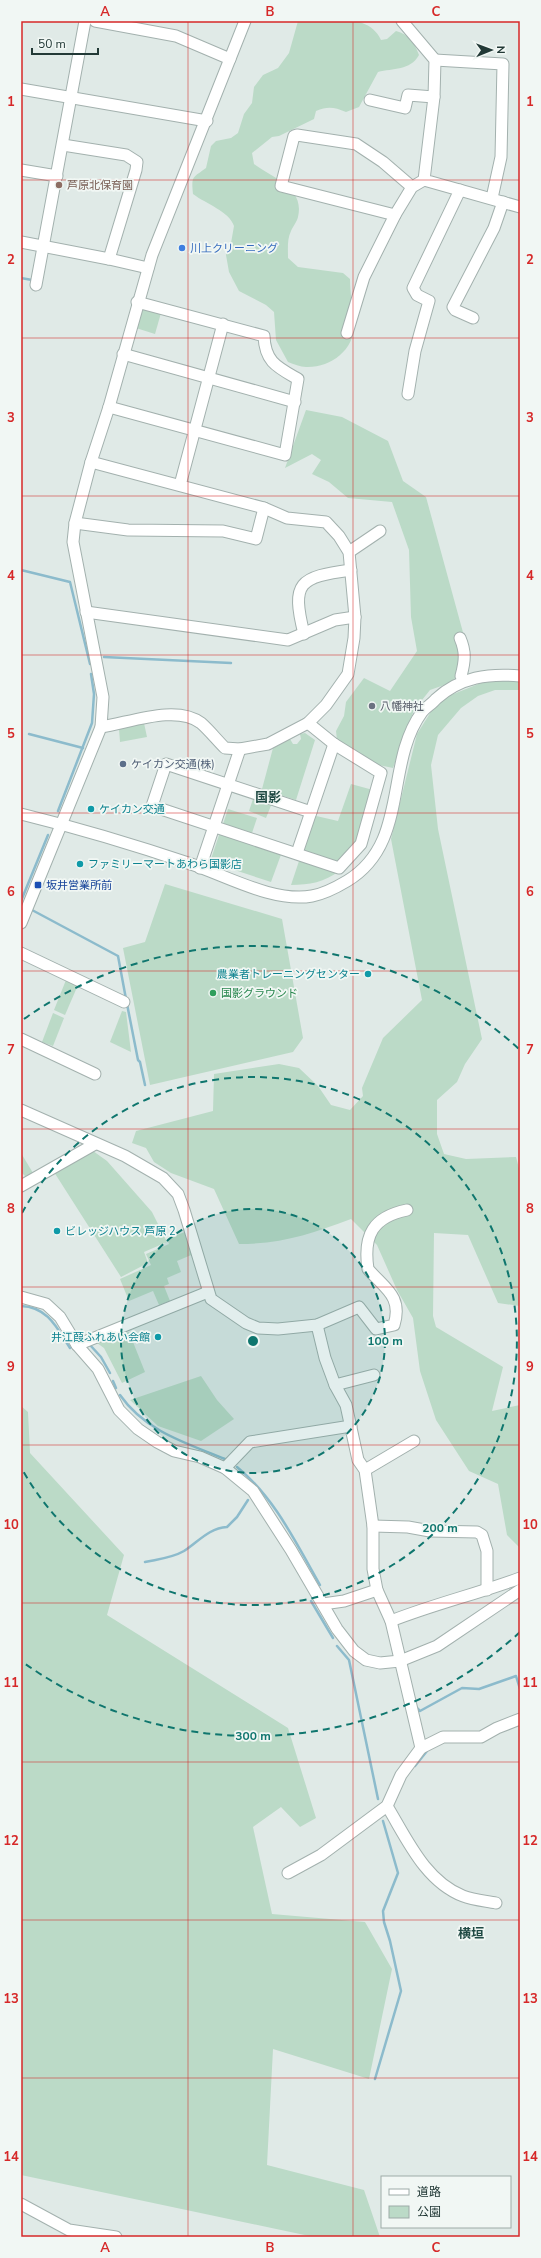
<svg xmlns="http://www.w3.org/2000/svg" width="541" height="2258" font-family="'Nunito Sans','Noto Sans JP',sans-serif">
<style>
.green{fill:#bbdac7}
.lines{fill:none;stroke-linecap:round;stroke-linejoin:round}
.stream{stroke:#8cbbcc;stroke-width:2.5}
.minor-casing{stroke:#a3b1ae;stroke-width:13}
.minor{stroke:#fff;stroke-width:11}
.grid{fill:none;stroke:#d62828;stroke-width:1;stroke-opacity:0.55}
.ring{fill:none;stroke:#0f766e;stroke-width:2;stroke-dasharray:7 5}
.education-dot{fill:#8d6e63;stroke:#f1f7f4;stroke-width:1.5}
.shop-dot{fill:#3f7fe0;stroke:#f1f7f4;stroke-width:1.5}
.worship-dot{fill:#6b7280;stroke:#f1f7f4;stroke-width:1.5}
.service-dot{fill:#5c6f8a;stroke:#f1f7f4;stroke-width:1.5}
.culture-dot{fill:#0f9aa8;stroke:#f1f7f4;stroke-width:1.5}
.transit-dot{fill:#1a4fb4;stroke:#f1f7f4;stroke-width:1.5}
.leisure-dot{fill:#2e9e5b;stroke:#f1f7f4;stroke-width:1.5}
.labels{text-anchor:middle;stroke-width:3.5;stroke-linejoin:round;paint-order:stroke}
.education-label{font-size:11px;fill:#785e54;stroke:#f1f7f4;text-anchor:start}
.shop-label{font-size:11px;fill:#366cbe;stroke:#f1f7f4;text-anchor:start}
.worship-label{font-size:11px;fill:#5b616d;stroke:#f1f7f4;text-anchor:start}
.service-label{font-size:11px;fill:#4e5e75;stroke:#f1f7f4;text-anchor:start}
.culture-label{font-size:11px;fill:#0d838f;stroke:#f1f7f4;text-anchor:start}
.transit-label{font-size:11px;fill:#164399;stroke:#f1f7f4;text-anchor:start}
.leisure-label{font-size:11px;fill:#27864d;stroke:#f1f7f4;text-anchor:start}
.quarter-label{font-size:13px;font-weight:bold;fill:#204a44;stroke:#f1f7f4}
.centre{fill:#0f766e;stroke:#f1f7f4;stroke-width:2}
.ring-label{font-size:12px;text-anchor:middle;font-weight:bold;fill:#0f766e;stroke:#f1f7f4;stroke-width:3.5;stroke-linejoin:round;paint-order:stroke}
.neatline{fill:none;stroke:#d62828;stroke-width:1.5}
.grid-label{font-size:13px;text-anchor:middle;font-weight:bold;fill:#d62828}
</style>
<rect width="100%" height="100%" fill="#e0eae7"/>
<g class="green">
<path d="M298,21C325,21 368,11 381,40L387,39L396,31C409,34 415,44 419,55C410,71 393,68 378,72L359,107L346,112C334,107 328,106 316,111L314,119L279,136L272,137L252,153L254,164C272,178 305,187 298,217C297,222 293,226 291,231C287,239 288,249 288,258L298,267L343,273L350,279C350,294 353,308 354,322C356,349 331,368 306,367C300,367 294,364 288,362L276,340L274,312L266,305L239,291L229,272L226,255L231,243L234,226C229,211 206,204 193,194C191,175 193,178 206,168L211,146L216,141L231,138L238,133L244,114L252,103L254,87L263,75L278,68L289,53Z"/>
<polygon points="143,308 161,313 155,334 136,328"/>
<polygon points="306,410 342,417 388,441 403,481 426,497 467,647 457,677 447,684 430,690 414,710 393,768 374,764 337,740 336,731 344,716 346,702 364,678 390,691 417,651 411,617 409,550 392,502 348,498 329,482 312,474 321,460 312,454 285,468"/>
<path d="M520,679V690H495L478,696L461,708L438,735L431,765L438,829L482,1039L465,1064L457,1082L437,1100V1134L444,1154L466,1159L516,1157L520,1172V1306L498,1303L468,1235L434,1233L433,1316L436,1327L503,1367L492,1411L520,1405V1548L507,1535L498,1484L469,1471L436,1420L420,1371L413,1318L397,1290L377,1245L351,1219C311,1234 282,1244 239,1244L214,1189L171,1173L154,1162L146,1148L132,1143L136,1131L213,1111L214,1074L279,1064L299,1068L318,1086L331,1105L350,1110L363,1096L362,1088L383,1038L422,1000L391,839L417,734L432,710L446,697L486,681Z"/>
<polygon points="144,723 147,737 120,742 119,729"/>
<polygon points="305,733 315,740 296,800 262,789 273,748 290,739 293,744 297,744 301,739 300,734"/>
<polygon points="351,784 373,790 358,841 340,862 301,851 312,815 338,821"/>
<polygon points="254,796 272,803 266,818 249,811"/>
<polygon points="228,809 257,818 252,833 223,824"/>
<polygon points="220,832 282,852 271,882 210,862"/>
<path d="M300,858L339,871C325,882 309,885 291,885Z"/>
<polygon points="165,884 282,919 303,1038 293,1052 150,1085 123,948 145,942"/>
<polygon points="66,980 78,985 65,1015 54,1010"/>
<polygon points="122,1011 126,1012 131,1052 110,1042"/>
<polygon points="53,1013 64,1018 53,1046 42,1042"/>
<polygon points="93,1151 107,1161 152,1212 167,1242 144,1252 148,1263 121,1277 54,1172"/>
<polygon points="21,1153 33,1173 27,1178 21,1172"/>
<polygon points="187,1231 196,1253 177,1261 181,1272 167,1278 169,1284 164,1286 170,1301 159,1305 153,1291 129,1301 120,1279 151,1265 146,1254 169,1244 167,1239"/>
<polygon points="129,1332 145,1372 122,1383 104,1348 97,1343"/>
<polygon points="201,1376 217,1400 234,1419 201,1441 158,1426 130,1400"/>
<polygon points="21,1406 28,1412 30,1453 124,1555 107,1615 288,1728 316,1818 300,1827 281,1807 253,1827 272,1914 365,1922 392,1969 369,2079 273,2049 267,2165 364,2190 380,2237 314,2237 21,2175"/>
</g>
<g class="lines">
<g class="stream">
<polyline points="21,278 32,280"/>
<polyline points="21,570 70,582 90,664"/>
<polyline points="104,657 231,663"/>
<polyline points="29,734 83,748"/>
<polyline points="58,811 92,723 94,694 91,674"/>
<polyline points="21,901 48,835"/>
<polyline points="32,910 118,956 126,999"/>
<polyline points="127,1004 138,1060 140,1062 145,1085"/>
<path d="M21,1306C48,1307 57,1328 70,1348"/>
<polyline points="90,1345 101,1357 110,1373"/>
<polyline points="113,1381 116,1388"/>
<path d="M120,1395C145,1431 186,1443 225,1459"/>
<path d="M237,1467C275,1498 296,1543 320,1585"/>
<path d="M145,1562C159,1559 172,1558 184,1551C198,1542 209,1528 227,1527L237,1517L248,1500"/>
<polyline points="311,1601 333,1638"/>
<polyline points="337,1646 349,1660 378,1799"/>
<polyline points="417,1708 420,1711 462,1688 479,1689 516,1676 520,1689"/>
<polyline points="415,1766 427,1751"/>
<polyline points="375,2079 401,1991 390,1941 384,1922 383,1911 398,1873 383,1821"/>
</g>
<g class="minor-casing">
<g id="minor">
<polyline points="95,21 176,36 230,59"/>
<polyline points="402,21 435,60 434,97 424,180 520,207"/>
<polyline points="435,60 503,64 501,157 492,198"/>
<polyline points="21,89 207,121"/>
<polyline points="370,100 405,108 408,95 434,97"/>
<polyline points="63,145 126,155 137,162 136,170 109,259"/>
<polyline points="21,170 57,176"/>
<polyline points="412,187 395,215 281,186 294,136 297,135 356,144 383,162 412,187 424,180"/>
<polyline points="21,242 109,259 148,268"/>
<polyline points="36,285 85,21"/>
<polyline points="473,318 455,310 453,307 494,228 503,202"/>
<polyline points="347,333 364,277 395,215"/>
<polyline points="123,354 295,402"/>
<polyline points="408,394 415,351 429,301 417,295 413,288 460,190"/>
<path d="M109,407L285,455L298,379C277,367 265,362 264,336L137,302"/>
<path d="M91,462L264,508L287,518L326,522L339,536L349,552L355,617L354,638L348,674L326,705L308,723L268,744L240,749L225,748C217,740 209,730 201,723C176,704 129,723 101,727"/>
<polyline points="180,485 223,324"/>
<polyline points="75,523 128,530 223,531 256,539 264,508"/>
<polyline points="349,552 380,531"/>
<polyline points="86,612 288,640 335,620 355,617"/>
<path d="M304,634C291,582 299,577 351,570"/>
<path d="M460,638C466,652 465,661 461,676"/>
<polyline points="308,723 334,744 381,773 361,844 339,868 152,806 166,764 311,812"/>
<path d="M21,814C78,828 135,845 191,864C227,876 274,903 312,896C323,894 337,887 347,881C410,843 384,764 422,712C426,707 432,704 436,699C460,677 489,673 520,676"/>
<polyline points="297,853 334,744"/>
<polyline points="200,868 240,749"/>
<polyline points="21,923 101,727 103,697 73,542 75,523 91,462 109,407 152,255 245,21"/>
<polyline points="21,953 124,1002"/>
<polyline points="21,1039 95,1074"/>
<path d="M21,1110L125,1156L163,1178L178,1194L184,1210L211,1299L246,1323L258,1328L278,1329L317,1325L359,1307L376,1329L394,1325C403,1296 384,1288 368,1269C363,1235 373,1217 407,1210"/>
<polyline points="21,1186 95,1144"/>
<polyline points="21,1297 46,1304 60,1317 77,1345 98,1369 119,1410 138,1429 157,1442 174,1451 200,1457 225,1468 253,1491 291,1550 337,1629 354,1651 366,1660 380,1663 400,1661 437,1646 520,1590"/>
<polyline points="77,1345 208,1292"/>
<polyline points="335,1385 374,1375"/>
<polyline points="225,1468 250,1442 351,1426"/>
<polyline points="365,1470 414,1441"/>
<polyline points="373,1526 408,1527 430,1531 477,1532 482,1535 487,1551 487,1590"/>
<polyline points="323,1604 344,1601 377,1590"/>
<path d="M391,1621C434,1604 477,1594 520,1578"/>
<polyline points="421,1748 443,1737 481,1737 497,1728 520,1719"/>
<path d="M387,1806C407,1839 425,1881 463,1896C473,1900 486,1901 496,1903"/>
<polyline points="288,1873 321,1855 387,1806 401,1775 421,1748 391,1621 377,1590 373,1569 373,1526 365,1470 358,1460 346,1405 335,1385 325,1358 317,1325"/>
<polyline points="21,2204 69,2230 116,2237"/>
</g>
</g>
<use href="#minor" class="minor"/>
</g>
<path class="grid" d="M188,21V2237M353,21V2237M21,180H520M21,338H520M21,496H520M21,655H520M21,813H520M21,971H520M21,1129H520M21,1287H520M21,1445H520M21,1603H520M21,1762H520M21,1920H520M21,2078H520"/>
<circle cx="253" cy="1341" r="132" fill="#0f766e" fill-opacity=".12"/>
<g class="ring">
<circle cx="253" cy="1341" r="132"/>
<path d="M22 1213A264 264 0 1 1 22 1469"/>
<path d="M520 1632A395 395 0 0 1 24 1663M24 1019A395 395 0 0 1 520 1050"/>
</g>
<circle class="education-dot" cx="59" cy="185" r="4"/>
<circle class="shop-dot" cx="182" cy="248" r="4"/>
<circle class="worship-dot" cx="372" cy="706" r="4"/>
<circle class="service-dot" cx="123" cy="764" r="4"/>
<g class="culture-dot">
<circle cx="91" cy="809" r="4"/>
<circle cx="80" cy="864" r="4"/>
<circle cx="368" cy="974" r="4"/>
<circle cx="57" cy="1231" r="4"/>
<circle cx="158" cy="1337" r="4"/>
</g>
<rect class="transit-dot" x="34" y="881" width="8" height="8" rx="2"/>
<circle class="leisure-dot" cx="213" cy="993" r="4"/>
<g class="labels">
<g class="education-label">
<text x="67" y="189">芦原北保育園</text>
</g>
<g class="shop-label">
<text x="190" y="252">川上クリーニング</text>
</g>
<g class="worship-label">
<text x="380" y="710">八幡神社</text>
</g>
<g class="service-label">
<text x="131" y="768">ケイカン交通(株)</text>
</g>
<g class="culture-label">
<text x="99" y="813">ケイカン交通</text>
<text x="88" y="868">ファミリーマートあわら国影店</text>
<text x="360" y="978" text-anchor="end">農業者トレーニングセンター</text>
<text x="65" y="1235">ビレッジハウス 芦原 2</text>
<text x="150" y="1341" text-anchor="end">井江葭ふれあい会館</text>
</g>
<g class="transit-label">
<text x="46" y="889">坂井営業所前</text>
</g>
<g class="leisure-label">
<text x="221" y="997">国影グラウンド</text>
</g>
<g class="quarter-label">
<text x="268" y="802">国影</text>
<text x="471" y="1938">横垣</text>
</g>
</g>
<circle cx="253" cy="1341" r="6" class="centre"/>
<g class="ring-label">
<text x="385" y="1345">100 m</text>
<text x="440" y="1532">200 m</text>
<text x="253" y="1740">300 m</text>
</g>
<rect width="541" height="2258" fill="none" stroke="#f1f7f4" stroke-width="44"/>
<rect x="381" y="2176" width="130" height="52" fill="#f1f7f4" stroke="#9eaba8"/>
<rect x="389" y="2189" width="20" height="6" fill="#ffffff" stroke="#9eaba8"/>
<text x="417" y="2196" font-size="12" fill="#223936">道路</text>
<rect x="389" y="2206" width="20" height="12" fill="#bbdac7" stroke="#9eaba8"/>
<text x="417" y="2216" font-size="12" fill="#223936">公園</text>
<g transform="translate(491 50) rotate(89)" stroke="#f1f7f4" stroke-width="3" paint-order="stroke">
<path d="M0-3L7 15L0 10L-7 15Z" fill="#223936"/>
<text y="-6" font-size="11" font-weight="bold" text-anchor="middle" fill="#223936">N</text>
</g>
<path d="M32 48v6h66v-6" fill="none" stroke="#223936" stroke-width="2"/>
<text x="38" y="48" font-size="12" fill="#223936" stroke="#f1f7f4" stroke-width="3" paint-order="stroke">50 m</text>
<rect x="22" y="22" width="497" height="2214" class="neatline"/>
<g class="grid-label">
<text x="105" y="16">A</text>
<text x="270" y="16">B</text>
<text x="436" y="16">C</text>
<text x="11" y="106">1</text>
<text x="530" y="106">1</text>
<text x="11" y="264">2</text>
<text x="530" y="264">2</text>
<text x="11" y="422">3</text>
<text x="530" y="422">3</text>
<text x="11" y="580">4</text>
<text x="530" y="580">4</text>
<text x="11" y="738">5</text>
<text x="530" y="738">5</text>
<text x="11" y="896">6</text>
<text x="530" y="896">6</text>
<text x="11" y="1054">7</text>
<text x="530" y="1054">7</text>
<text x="11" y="1213">8</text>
<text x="530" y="1213">8</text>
<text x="11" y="1371">9</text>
<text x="530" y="1371">9</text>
<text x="11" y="1529">10</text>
<text x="530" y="1529">10</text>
<text x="11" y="1687">11</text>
<text x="530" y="1687">11</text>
<text x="11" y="1845">12</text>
<text x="530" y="1845">12</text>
<text x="11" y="2003">13</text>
<text x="530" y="2003">13</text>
<text x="11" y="2161">14</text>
<text x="530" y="2161">14</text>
<text x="105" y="2252">A</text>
<text x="270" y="2252">B</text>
<text x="436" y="2252">C</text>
</g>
</svg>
